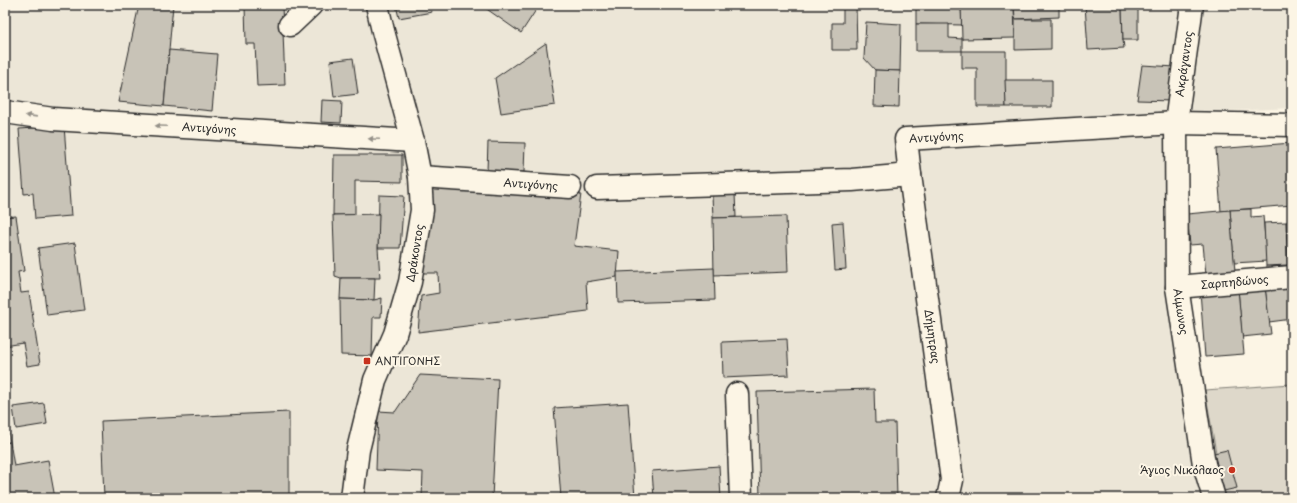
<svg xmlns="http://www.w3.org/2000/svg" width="1297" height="503" font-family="'Playpen Sans',sans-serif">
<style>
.built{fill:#ece6d7}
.green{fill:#ded8ca;stroke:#84827a}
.building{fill:#c8c3b7;stroke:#2b2b2b}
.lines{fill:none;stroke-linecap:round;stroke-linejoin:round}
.minor-casing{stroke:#2b2b2b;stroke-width:25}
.minor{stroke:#fcf5e5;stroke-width:22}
.oneway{fill:#949088}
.poi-dot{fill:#c8321e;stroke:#fcf5e5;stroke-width:1.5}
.labels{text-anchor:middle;stroke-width:4;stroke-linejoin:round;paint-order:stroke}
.street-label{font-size:11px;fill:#2b2b2b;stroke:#fcf5e5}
.poi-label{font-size:11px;fill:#2b2b2b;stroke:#fcf5e5;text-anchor:start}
</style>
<rect width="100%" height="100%" fill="#fcf5e5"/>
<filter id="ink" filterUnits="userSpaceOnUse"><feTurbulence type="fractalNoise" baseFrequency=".025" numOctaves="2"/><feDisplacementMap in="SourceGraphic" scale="8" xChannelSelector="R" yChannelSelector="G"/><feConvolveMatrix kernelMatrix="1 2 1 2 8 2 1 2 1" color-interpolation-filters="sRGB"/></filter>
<g filter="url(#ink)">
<polygon class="built" points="5,5 1292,5 1292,108 1182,113 1193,376 1223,498 5,498"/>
<polygon class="green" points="1292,384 1292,498 1224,498 1205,390"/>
<g class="building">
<polygon points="139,5 173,5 164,106 118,102"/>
<polygon points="245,5 282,5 285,85 257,86 255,44 246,44"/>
<polygon points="396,5 430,5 432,12 399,18"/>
<polygon points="481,5 528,5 536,10 521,33"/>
<polygon points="843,5 856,5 857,50 832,50 832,23 843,23"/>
<polygon points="916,5 961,5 962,25 916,24"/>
<polygon points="961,5 1014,5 1015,38 962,39"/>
<polygon points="1014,5 1059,5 1059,17 1015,19"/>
<polygon points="1085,5 1122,5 1123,40 1124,48 1088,50"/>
<polygon points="1122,5 1138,5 1138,40 1123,40"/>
<rect x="1269" y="5" width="23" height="3"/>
<polygon points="1015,19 1051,19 1051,49 1015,50"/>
<polygon points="866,22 901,24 900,71 875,70 864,58"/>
<polygon points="916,24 949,24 949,38 962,39 962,51 916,51"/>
<polygon points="546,43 555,105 501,113 495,78"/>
<polygon points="169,50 217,54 212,111 164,106"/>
<polygon points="962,51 1006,51 1006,107 977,107 977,68 962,68"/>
<polygon points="353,58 358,94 334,97 330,61"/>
<polygon points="1142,65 1176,67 1173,101 1137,100"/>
<polygon points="875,70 900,71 899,107 874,106"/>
<polygon points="1005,80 1052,80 1052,107 1006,107"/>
<polygon points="322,100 342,101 341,123 321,122"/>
<polygon points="64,126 71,216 35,219 33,193 24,194 19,129"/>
<polygon points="488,142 525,143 524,172 487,171"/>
<polygon points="1292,143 1292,205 1221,211 1216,149"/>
<polygon points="334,155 402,155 402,182 355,181 355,215 333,215"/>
<polygon points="431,182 581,194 574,246 619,251 617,277 586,282 588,311 418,332 421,296 439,293 438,273 419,273"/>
<polygon points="735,194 736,217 713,218 712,195"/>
<polygon points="379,195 404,196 400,248 378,248"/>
<polygon points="1251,209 1251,217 1263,216 1267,261 1234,263 1230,210"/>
<polygon points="1230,210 1235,272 1206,275 1203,244 1190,245 1187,214"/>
<polygon points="379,214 378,248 380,278 341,278 335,276 333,215"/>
<polygon points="16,216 24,271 18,272 21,293 29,292 40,364 27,366 23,343 5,346 5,217"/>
<polygon points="786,216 788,272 714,275 713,218"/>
<polygon points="1292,221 1292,265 1288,265 1286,222"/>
<polygon points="843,222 846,269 835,270 832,223"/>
<polygon points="1286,222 1288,265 1266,266 1264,223"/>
<polygon points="75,243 84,310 47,315 38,248"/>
<polygon points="714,268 715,300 618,303 617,272"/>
<polygon points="341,278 375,278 374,300 340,299"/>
<polygon points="1292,284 1292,319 1269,322 1265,287"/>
<polygon points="1265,287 1271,334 1242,337 1238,289"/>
<polygon points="1238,289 1244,354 1205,357 1200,291"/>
<polygon points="382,298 381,317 373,317 372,356 341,355 340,299 374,300"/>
<polygon points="787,339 789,375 723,378 722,342"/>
<polygon points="420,375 498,379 492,498 422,498 423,472 376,470 378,411 395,412"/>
<polygon points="874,389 875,423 895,423 897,498 760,498 757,392"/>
<polygon points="44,403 47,424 16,429 13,407"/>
<polygon points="628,403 635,498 561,498 554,408"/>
<polygon points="289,412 289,498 104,498 101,421"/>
<polygon points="5,414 10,442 5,443"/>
<polygon points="10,442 14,466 48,460 55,498 5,498 5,443"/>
<polygon points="1227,450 1237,488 1224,491 1214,453"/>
<polygon points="719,466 721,498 654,498 652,471"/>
</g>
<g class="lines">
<g class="minor-casing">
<g id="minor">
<path id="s1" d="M1192,5L1176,123L1177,287L1204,464L1214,498"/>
<polyline points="290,25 311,5"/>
<path id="s2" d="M5,112L53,119L413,141"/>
<path id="s3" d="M910,175L952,480L948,498"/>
<path id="s4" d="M420,177L570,187"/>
<path id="s5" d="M597,188L852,180L910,175L906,139L1176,123L1292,125"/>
<path id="s6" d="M1177,287L1292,277"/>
<polyline points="737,394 741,498"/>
<path id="s7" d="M352,498L358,450L375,380L395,334L410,282L422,210L420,177L413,141L383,31L377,5"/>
</g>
</g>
<use href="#minor" class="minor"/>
</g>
<defs><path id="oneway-solid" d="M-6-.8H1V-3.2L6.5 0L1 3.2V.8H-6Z"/></defs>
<g class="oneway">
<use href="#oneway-solid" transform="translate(31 116) rotate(-172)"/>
<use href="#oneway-solid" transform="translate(161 126) rotate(-177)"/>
<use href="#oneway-solid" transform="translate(374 139) rotate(-177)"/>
</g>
</g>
<g class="poi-dot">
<rect x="363" y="357" width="8" height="8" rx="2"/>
<circle cx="1232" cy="470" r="4"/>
</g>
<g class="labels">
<g class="street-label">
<text transform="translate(1184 64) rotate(-82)" y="4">Ακράγαντος</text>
<text dy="4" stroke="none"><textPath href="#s2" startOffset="205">Αντιγόνης</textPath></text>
<text dy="4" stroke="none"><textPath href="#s5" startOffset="380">Αντιγόνης</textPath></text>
<text dy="4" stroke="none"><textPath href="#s4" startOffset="111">Αντιγόνης</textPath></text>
<text dy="4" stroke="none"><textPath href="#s7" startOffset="254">Δράκοντος</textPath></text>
<text dy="4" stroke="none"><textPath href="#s6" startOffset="58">Σαρπηδώνος</textPath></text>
<text dy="4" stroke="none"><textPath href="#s1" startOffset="308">Αίμωνος</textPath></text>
<text dy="4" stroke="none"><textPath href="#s3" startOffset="163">Δήμητρας</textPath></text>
</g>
<g class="poi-label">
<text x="375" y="365">ΑΝΤΙΓΟΝΗΣ</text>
<text x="1224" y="474" text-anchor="end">Άγιος Νικόλαος</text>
</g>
</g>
<rect width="1297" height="503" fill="none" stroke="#fcf5e5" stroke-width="20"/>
<rect x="10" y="10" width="1277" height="483" fill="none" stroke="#2b2b2b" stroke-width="1.5" filter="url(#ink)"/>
</svg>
